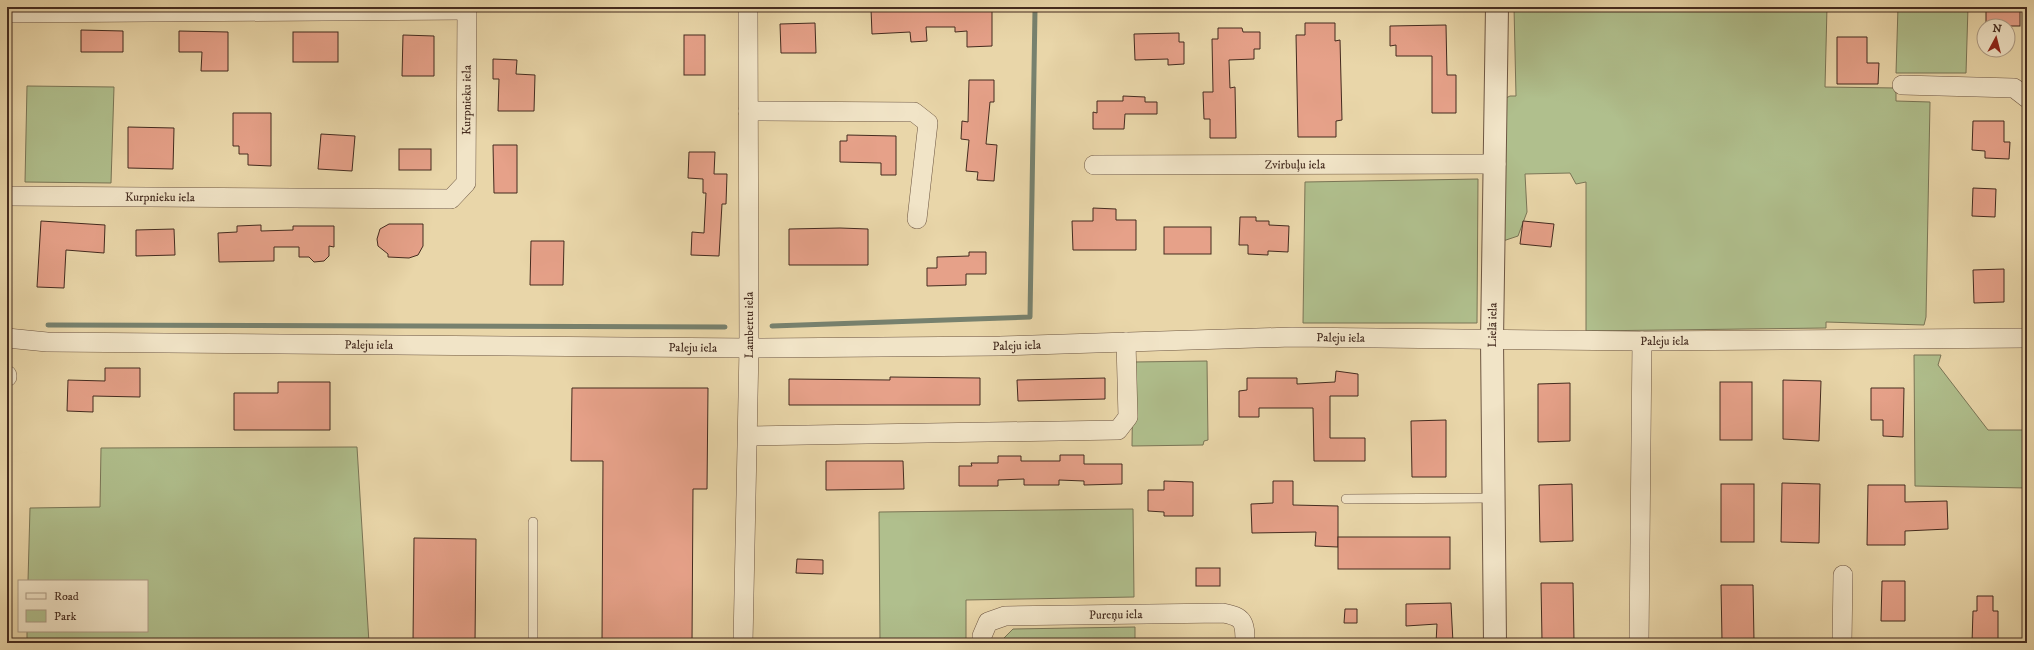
<svg xmlns="http://www.w3.org/2000/svg" width="2034" height="650" font-family="'IM FELL DW Pica',serif">
<style>
.green{fill:#b0bf8d;stroke:#7a7556}
.lines{fill:none;stroke-linecap:round;stroke-linejoin:round}
.stream{stroke:#77816e;stroke-width:5}
.building{fill:#e6a189;stroke:#442b1f}
.service-casing{stroke:#6d5642;stroke-width:10}
.minor-casing{stroke:#6d5642;stroke-width:20}
.tertiary-casing{stroke:#6d5642;stroke-width:24}
.service{stroke:#f1e4c7;stroke-width:9}
.minor{stroke:#f1e4c7;stroke-width:19}
.tertiary{stroke:#f1e4c7;stroke-width:22}
.labels{text-anchor:middle;stroke-width:4;stroke-linejoin:round;paint-order:stroke}
.street-label{font-size:12px;fill:#442b1f;stroke:#f1e4c7}
</style>
<rect width="100%" height="100%" fill="#e9d6a9"/>
<filter id="stains"><feTurbulence type="fractalNoise" baseFrequency=".005" numOctaves="4"/><feColorMatrix values="0 0 0 0 .2 0 0 0 0 .09 0 0 0 0 .02 0 0 0 .5 -.17"/></filter>
<radialGradient id="worn" r=".72"><stop offset=".6" stop-color="#630" stop-opacity="0"/><stop offset="1" stop-color="#630" stop-opacity=".3"/></radialGradient>
<g class="green">
<polygon points="1514,7 1827,7 1825,87 1896,88 1896,101 1930,102 1926,317 1924,325 1826,322 1826,328 1586,331 1586,182 1576,184 1570,173 1525,174 1527,212 1518,236 1503,241 1504,99 1510,96 1516,96"/>
<polygon points="1898,7 1968,7 1966,73 1896,73"/>
<polygon points="27,86 114,87 111,183 25,182"/>
<polygon points="1478,179 1477,323 1303,323 1305,182"/>
<polygon points="1914,355 1941,355 1938,365 1988,430 2027,430 2027,488 1915,486"/>
<polygon points="1207,361 1208,440 1204,441 1203,445 1132,446 1133,362"/>
<polygon points="357,447 369,643 27,643 27,631 147,631 147,581 28,581 30,508 100,507 101,448"/>
<polygon points="1133,509 1134,597 966,600 966,643 880,643 879,512"/>
<polygon points="1135,627 1135,643 999,643 1013,629"/>
</g>
<g class="lines">
<g class="stream">
<polyline points="48,325 725,327"/>
<polyline points="772,326 1030,317 1035,10 1037,7"/>
</g>
</g>
<g class="building">
<polygon points="919,7 926,7 926,9 992,8 992,46 967,47 967,31 955,32 955,27 926,27 927,41 911,42 910,32 872,34 871,9"/>
<rect x="1986" y="7" width="34" height="19"/>
<polygon points="815,23 816,53 781,53 780,24"/>
<polygon points="1305,23 1335,23 1335,41 1340,40 1342,120 1336,121 1336,137 1298,137 1296,35 1305,35"/>
<polygon points="1446,25 1447,75 1456,75 1456,113 1432,113 1432,56 1396,56 1396,45 1390,46 1390,26"/>
<polygon points="1218,28 1242,28 1243,32 1260,32 1260,49 1254,49 1254,59 1229,60 1230,88 1235,87 1236,138 1210,138 1210,119 1204,119 1203,92 1213,92 1212,39 1218,39"/>
<polygon points="81,30 123,31 123,52 81,52"/>
<polygon points="179,31 228,32 228,71 201,71 202,52 179,52"/>
<rect x="293" y="32" width="45" height="30"/>
<polygon points="1179,33 1179,42 1184,42 1184,64 1168,65 1168,59 1135,60 1134,34"/>
<polygon points="403,35 434,36 434,76 402,76"/>
<rect x="684" y="35" width="21" height="40"/>
<polygon points="1837,37 1867,37 1867,63 1879,63 1878,84 1837,84"/>
<polygon points="493,59 517,60 516,74 535,75 534,111 498,111 499,79 493,79"/>
<polygon points="969,80 994,80 994,102 990,102 986,144 997,145 994,181 977,180 978,172 966,171 969,140 961,139 962,121 968,122"/>
<polygon points="1123,96 1145,97 1145,102 1157,102 1157,114 1125,114 1124,129 1093,129 1093,112 1097,113 1097,101 1123,101"/>
<polygon points="233,113 271,113 271,166 248,165 248,154 239,154 239,146 233,146"/>
<polygon points="1973,121 2004,121 2004,142 2010,142 2009,159 1985,158 1985,151 1972,150"/>
<polygon points="128,127 174,128 173,169 128,168"/>
<polygon points="321,134 355,136 352,171 318,169"/>
<polygon points="847,135 896,136 896,175 881,175 881,163 840,162 840,141 847,141"/>
<polygon points="493,145 517,145 517,193 494,193"/>
<rect x="399" y="149" width="32" height="21"/>
<polygon points="689,152 715,152 714,174 727,174 726,204 722,204 719,256 691,255 692,232 704,233 706,193 703,193 703,179 688,178"/>
<polygon points="1973,188 1996,189 1995,217 1972,216"/>
<polygon points="1093,208 1116,209 1116,220 1136,220 1136,250 1073,250 1072,221 1093,221"/>
<polygon points="1240,217 1256,217 1256,221 1269,221 1269,225 1289,226 1288,252 1268,251 1268,255 1248,254 1248,245 1239,245"/>
<polygon points="41,221 105,225 104,253 66,250 64,288 37,287"/>
<polygon points="1523,221 1554,224 1551,247 1520,244"/>
<polygon points="389,224 423,224 423,246 418,255 409,258 388,257 388,254 378,246 377,239 380,229"/>
<polygon points="261,225 261,231 293,230 293,226 334,226 334,247 329,246 329,256 324,261 314,262 309,257 299,257 299,247 274,247 274,261 219,262 218,233 237,232 237,226"/>
<rect x="1164" y="227" width="47" height="27"/>
<polygon points="840,228 868,229 868,265 789,265 789,229"/>
<polygon points="174,229 175,255 136,256 136,230"/>
<polygon points="531,241 564,241 563,285 530,285"/>
<polygon points="969,252 986,252 986,274 966,274 966,285 927,286 927,268 937,268 937,257 969,256"/>
<polygon points="2004,269 2004,302 1974,303 1973,270"/>
<polygon points="105,368 140,368 140,397 93,396 93,412 67,411 68,380 105,381"/>
<polygon points="1336,371 1358,374 1358,396 1330,396 1330,438 1365,438 1365,461 1314,461 1313,408 1259,408 1259,417 1239,417 1239,391 1247,390 1247,378 1297,378 1297,384 1335,382"/>
<polygon points="890,377 980,378 980,405 789,405 789,379 890,380"/>
<polygon points="1105,378 1105,399 1018,401 1017,380"/>
<polygon points="1783,380 1821,381 1819,441 1783,439"/>
<polygon points="278,382 330,382 330,430 234,430 234,393 278,393"/>
<rect x="1720" y="382" width="32" height="58"/>
<polygon points="1570,383 1570,441 1538,442 1538,384"/>
<polygon points="572,388 708,388 707,489 693,489 692,643 602,643 603,461 571,461"/>
<polygon points="1871,388 1904,388 1903,437 1883,436 1883,420 1871,420"/>
<polygon points="1446,420 1446,477 1412,477 1411,421"/>
<polygon points="1060,455 1084,455 1084,464 1122,464 1122,484 1084,485 1084,481 1059,480 1059,485 1024,485 1024,479 998,480 998,486 959,486 959,466 972,466 971,463 998,463 998,456 1021,456 1021,461 1060,461"/>
<polygon points="826,461 903,461 904,489 826,490"/>
<polygon points="1164,481 1193,482 1193,516 1164,516 1164,512 1148,511 1148,490 1164,490"/>
<polygon points="1273,481 1293,481 1293,505 1338,506 1338,547 1315,546 1316,532 1252,533 1251,504 1273,503"/>
<polygon points="1782,483 1820,484 1819,543 1781,542"/>
<polygon points="1572,484 1573,541 1540,542 1539,485"/>
<rect x="1721" y="484" width="33" height="58"/>
<polygon points="1868,485 1905,485 1905,502 1947,501 1948,529 1905,531 1905,545 1867,545"/>
<rect x="1338" y="537" width="112" height="32"/>
<polygon points="414,538 476,539 475,643 413,643"/>
<polygon points="797,559 823,560 823,574 796,573"/>
<rect x="1196" y="568" width="24" height="18"/>
<polygon points="1882,581 1905,581 1905,621 1881,621"/>
<polygon points="1541,583 1573,583 1574,641 1542,641"/>
<polygon points="1721,585 1753,585 1754,641 1722,641"/>
<polygon points="1977,596 1993,596 1993,611 1998,611 1998,643 1972,643 1973,611 1977,611"/>
<polygon points="1451,603 1453,643 1436,643 1437,624 1406,626 1406,604"/>
<polygon points="1345,609 1357,609 1357,623 1344,623"/>
</g>
<g class="lines">
<g class="service-casing">
<g id="service">
<polyline points="1346,499 1494,498"/>
<polyline points="533,643 533,522"/>
</g>
</g>
<g class="minor-casing">
<g id="minor">
<polyline points="7,13 466,10"/>
<polyline points="1902,85 2014,88 2027,98"/>
<polyline points="748,111 914,112 928,123 917,219"/>
<path id="s1" d="M1094,165L1496,164"/>
<path id="s2" d="M7,196L451,199L466,183L467,7"/>
<path id="s3" d="M7,338L47,342L749,348L1000,346L1292,337L1642,341L2027,338"/>
<polyline points="7,375 7,377"/>
<polyline points="748,436 1118,430 1128,417 1126,342"/>
<path id="s4" d="M743,643L749,348L748,7"/>
<path id="s5" d="M982,643V636L988,622L1005,616L1223,613C1244,617 1245,622 1245,643"/>
<polyline points="1639,643 1642,341"/>
<polyline points="1842,643 1843,575"/>
</g>
</g>
<g class="tertiary-casing">
<g id="tertiary">
<path id="s6" d="M1495,643L1492,340L1497,7"/>
</g>
</g>
<use href="#service" class="service"/>
<use href="#minor" class="minor"/>
<use href="#tertiary" class="tertiary"/>
</g>
<g class="labels">
<g class="street-label">
<text dy="4" stroke="none"><textPath href="#s2" startOffset="549">Kurpnieku iela</textPath></text>
<text dy="4" stroke="none"><textPath href="#s1" startOffset="201">Zvirbuļu iela</textPath></text>
<text dy="4" stroke="none"><textPath href="#s2" startOffset="153">Kurpnieku iela</textPath></text>
<text dy="4" stroke="none"><textPath href="#s4" startOffset="318">Lambertu iela</textPath></text>
<text dy="4" stroke="none"><textPath href="#s6" startOffset="318">Lielā iela</textPath></text>
<text dy="4" stroke="none"><textPath href="#s3" startOffset="1334">Paleju iela</textPath></text>
<text dy="4" stroke="none"><textPath href="#s3" startOffset="1658">Paleju iela</textPath></text>
<text dy="4" stroke="none"><textPath href="#s3" startOffset="362">Paleju iela</textPath></text>
<text dy="4" stroke="none"><textPath href="#s3" startOffset="1010">Paleju iela</textPath></text>
<text dy="4" stroke="none"><textPath href="#s3" startOffset="686">Paleju iela</textPath></text>
<text dy="4" stroke="none"><textPath href="#s5" startOffset="151">Pureņu iela</textPath></text>
</g>
</g>
<rect width="2034" height="650" fill="none" stroke="#e9d6a9" stroke-width="24"/>
<rect x="8" y="8" width="2018" height="634" fill="none" stroke="#442b1f" stroke-width="2"/>
<rect x="12" y="12" width="2010" height="626" fill="none" stroke="#442b1f"/>
<rect x="18" y="580" width="130" height="52" fill="#f1e4c7" stroke="#ac9a84"/>
<rect x="26" y="593" width="20" height="6" fill="#f1e4c7" stroke="#ac9a84"/>
<text x="54" y="600" font-size="12" fill="#442b1f">Road</text>
<rect x="26" y="610" width="20" height="12" fill="#b0bf8d" stroke="#ac9a84"/>
<text x="54" y="620" font-size="12" fill="#442b1f">Park</text>
<g transform="translate(1996 38) rotate(7)"><circle r="19" fill="#f1e4c7" stroke="#ac9a84"/>
<path d="M0-3L7 15L0 10L-7 15Z" fill="#8f2418"/>
<text y="-6" font-size="11" font-weight="bold" text-anchor="middle" fill="#442b1f">N</text>
</g>
<rect width="100%" height="100%" filter="url(#stains)"/>
<rect width="100%" height="100%" fill="url(#worn)"/>
</svg>
